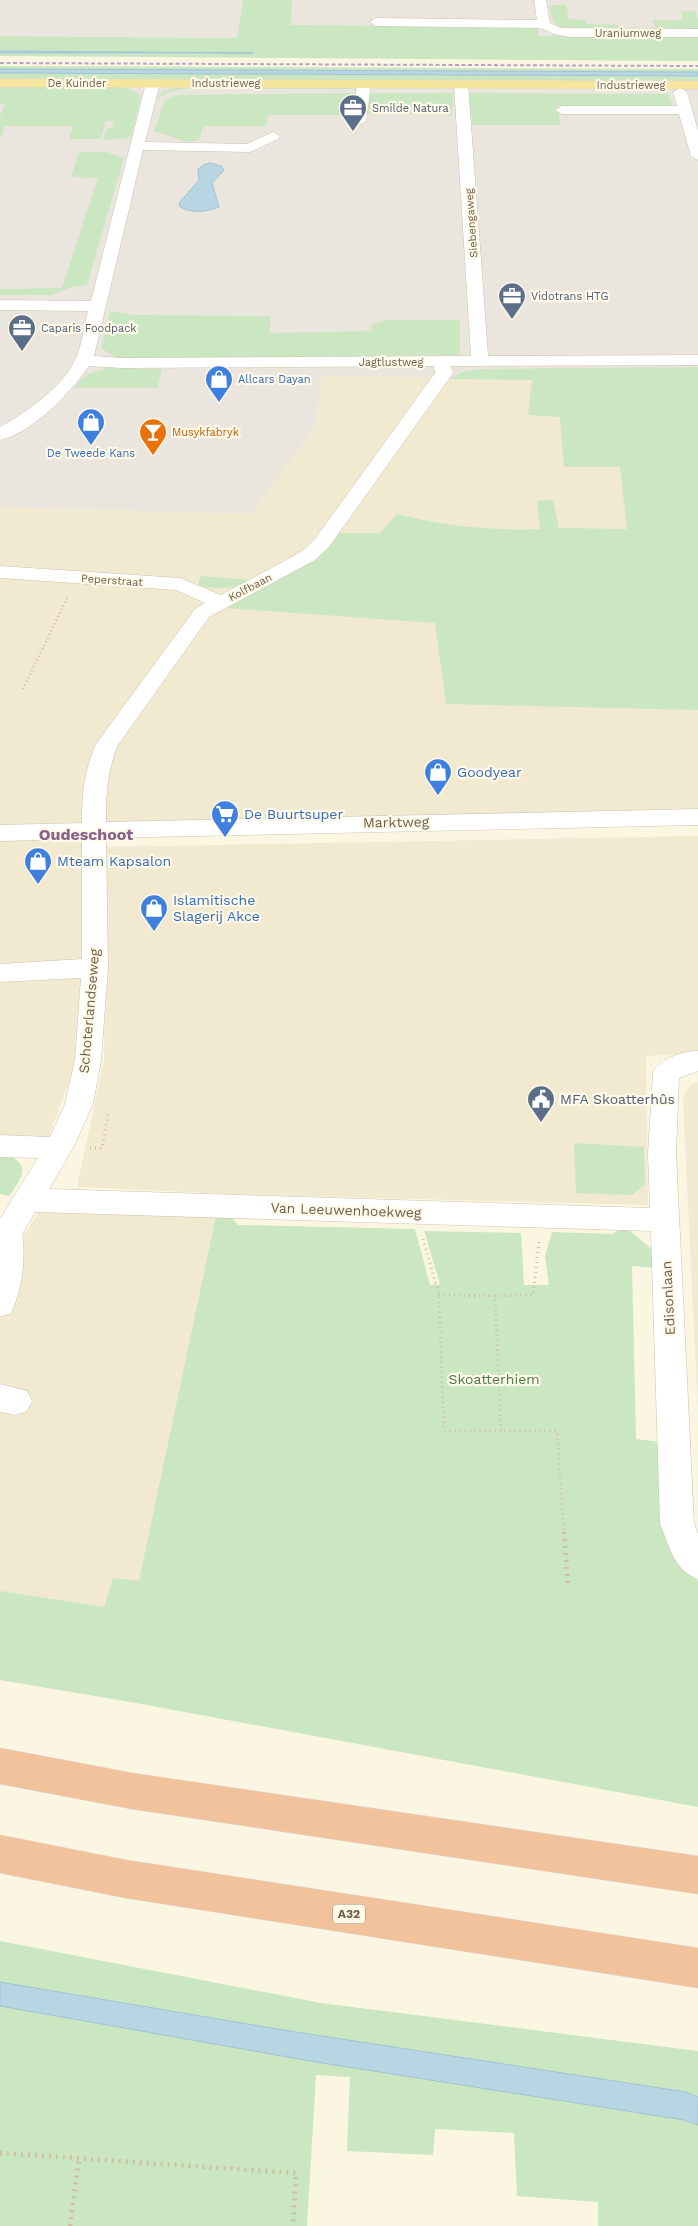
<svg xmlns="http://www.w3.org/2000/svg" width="698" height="2226" font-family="'Work Sans',sans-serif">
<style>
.residential{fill:#f2e9d1}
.industrial{fill:#eae5dd}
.green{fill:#cae7c2}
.water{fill:#b8d5e3;stroke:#9fc2d4}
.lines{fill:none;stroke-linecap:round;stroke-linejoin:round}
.minor-casing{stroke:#cdc1ac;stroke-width:1}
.major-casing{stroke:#ddd9d4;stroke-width:1}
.highway-casing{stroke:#ddd9d4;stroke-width:1}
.path-far2{stroke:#d3bc9f;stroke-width:2.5;stroke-dasharray:1 3;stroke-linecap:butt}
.path-far1{stroke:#d3bc9f;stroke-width:3;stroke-dasharray:1 4;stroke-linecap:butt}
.path{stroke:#d3bc9f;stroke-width:4.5;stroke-dasharray:2 5;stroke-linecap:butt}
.minor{fill:#fff;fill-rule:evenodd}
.major{fill:#f6e59d;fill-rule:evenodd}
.highway{fill:#f2c29c;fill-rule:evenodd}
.rail{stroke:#b9a2c3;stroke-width:2;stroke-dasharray:4 2.5;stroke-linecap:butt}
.labels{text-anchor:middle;stroke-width:4.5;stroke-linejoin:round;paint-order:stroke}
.far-street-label{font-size:11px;fill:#715f4a;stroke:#fef9e8}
.far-service-label{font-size:11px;fill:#4e5e75;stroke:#fef9e8;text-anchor:start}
.far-shop-label{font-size:11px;fill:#366cbe;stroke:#fef9e8;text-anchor:start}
.far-food-label{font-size:11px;fill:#c56008;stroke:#fef9e8;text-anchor:start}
.shield{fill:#fef9e8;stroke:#9b8d79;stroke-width:1}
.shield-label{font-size:12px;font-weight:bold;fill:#715f4a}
.shop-label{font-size:14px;fill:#366cbe;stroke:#fef9e8;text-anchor:start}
.street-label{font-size:14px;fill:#715f4a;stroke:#fef9e8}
.service-label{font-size:14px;fill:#4e5e75;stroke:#fef9e8;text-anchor:start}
.park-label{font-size:14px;fill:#4c7b45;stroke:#fef9e8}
.quarter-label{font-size:16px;font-weight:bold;fill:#87628d;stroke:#fef9e8}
</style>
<rect width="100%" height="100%" fill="#fbf6e2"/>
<g class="residential">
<polygon points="322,375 638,383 657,547 439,620 698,705 698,812 0,825 0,507 251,514 315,427"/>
<polygon points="87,836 77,1061 48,1138 0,1136 0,838"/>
<polygon points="698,836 698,1054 646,1056 648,1205 228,1194 77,1187 104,1060 107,847"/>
<polygon points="698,1082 698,1411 683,1100 690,1085"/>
<polygon points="40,1210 223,1217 150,1626 0,1608 0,1272"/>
</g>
<g class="industrial">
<polygon points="0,0 243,0 237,38 0,36"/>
<polygon points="250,0 698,0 698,42 246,41"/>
<polygon points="0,75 698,78 698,547 638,383 322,375 315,427 251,514 0,507"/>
</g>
<g class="green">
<polygon points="243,0 292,0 291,25 537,27 539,36 698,37 698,61 0,56 0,53 252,54 0,51 0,36 237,38"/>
<path d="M554,5H566L569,19L585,20L587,24L619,25L622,30L561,27C551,23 552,16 549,7Z"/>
<polygon points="681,11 695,11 698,19 698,31 650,28 655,26 652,20 683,20"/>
<polygon points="0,66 698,69 698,72 0,69"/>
<polygon points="0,73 698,76 698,82 500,81 494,80 493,81 0,79"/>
<polygon points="0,85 115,86 128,88 141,96 131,137 128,138 103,140 107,128 112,128 114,121 106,121 101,139 69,139 73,126 5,126 0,139 0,116 5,104 0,104"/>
<polygon points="180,86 351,87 351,89 184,89 173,91 156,99 163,91"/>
<polygon points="356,93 354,115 268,115 266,126 203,126 199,140 187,142 154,131 165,100 178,95"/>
<polygon points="369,93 453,93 452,115 368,114"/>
<polygon points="468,93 668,94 672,106 557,106 561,125 473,125"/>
<polygon points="79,152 107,152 124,158 87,285 72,287 51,295 0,295 0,289 62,288 98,178 71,177"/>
<polygon points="110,311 133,315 270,316 270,333 371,331 372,324 389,320 460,320 460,355 138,359 115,357 101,348"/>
<path d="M698,367V710L446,704L435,623L226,608L337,533H380L397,514C443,526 492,531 540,529L537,501L553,500L559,528L627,529L620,467H564L560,417L528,415L532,380L449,379L463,372L479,369Z"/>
<path d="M110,368L162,369L157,388H75C82,374 95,371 110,368Z"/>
<path d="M201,576L251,580C232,590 218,590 198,585Z"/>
<polygon points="574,1143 644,1147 645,1184 632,1195 576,1193"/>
<path d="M0,1152C31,1162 25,1174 9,1196L0,1194Z"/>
<polygon points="216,1216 230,1216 238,1225 415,1229 430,1285 440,1284 424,1231 521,1233 524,1285 549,1285 545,1256 552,1232 612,1234 621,1229 628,1229 656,1253 656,1268 632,1266 636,1439 660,1442 688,1573 698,1581 698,1807 147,1705 0,1680 0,1591 104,1607 113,1578 139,1581"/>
<polygon points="0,1941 321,2003 698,2051 698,2097 686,2092 283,2030 0,1982"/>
<polygon points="0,2006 316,2062 684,2120 698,2125 698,2226 598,2226 598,2202 517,2196 514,2133 435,2129 433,2155 347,2151 350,2077 316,2075 307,2226 0,2226"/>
</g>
<g class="water">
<polygon points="0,51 253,53 0,53"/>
<polygon points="0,69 698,72 698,76 0,73"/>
<path d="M211,163L221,166L224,170L212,183L219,207C207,212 190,214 179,206L180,202L199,180L198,169L205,164Z"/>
<polygon points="0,1982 283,2030 686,2092 698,2097 698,2125 684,2120 316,2062 0,2006"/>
</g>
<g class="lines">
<g class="minor-casing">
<g id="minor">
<polygon points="534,0 546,0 550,23 561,28 698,29 698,37 570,37 554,34 540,28 376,26 370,22 376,18 537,20"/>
<path d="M153,79L160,83L145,142L247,144L273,132L280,136L278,139L250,152L143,150L94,356L121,358L471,356L454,84L461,80L468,84L488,356L698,355V365L451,366L453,373L329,547L315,560L209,617L118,745C107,771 106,794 106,822L698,809V825L106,838L108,968L101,1060L93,1104L73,1148L49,1189L650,1208L648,1153L653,1072C660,1059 683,1051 698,1051V1071L679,1078L676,1153L694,1524L698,1534V1579C673,1569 670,1547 660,1524L651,1231L35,1212L22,1234C26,1258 22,1290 11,1313L0,1317V1219L38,1158L0,1157V1135L50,1137L65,1104L75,1060L81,978L0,982V964L82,959V839L0,841V825L82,823C82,793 84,772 96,744L195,609L205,603L176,590L0,578V566L180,578L221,595L301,552L315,539L435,373L434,366L121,368L89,366C71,392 32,433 0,440V427C25,413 63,387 75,360C82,346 84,326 88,311L0,310V300L91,301L146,83Z"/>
<polygon points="364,80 371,84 366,121 359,125 352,121 357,84"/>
<polygon points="680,88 687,92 698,131 698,160 691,156 679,114 562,114 555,110 562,106 677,106 673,92"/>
<polygon points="0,1384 27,1391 32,1401 27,1411 16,1415 0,1412"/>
</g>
</g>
<g class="major-casing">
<polygon id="major" points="0,79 698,81 698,89 0,87"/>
</g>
<g class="highway-casing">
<g id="highway">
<polygon points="0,1748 132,1773 698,1856 698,1894 132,1809 0,1784"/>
<polygon points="0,1835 126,1860 698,1948 698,1988 126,1898 0,1873"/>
</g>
</g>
<polyline class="path-far2" points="23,689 67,598"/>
<g class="path-far1">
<polyline points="90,1148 102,1148 108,1114"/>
<polyline points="423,1239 439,1295 444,1431 501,1431"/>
<polyline points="539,1242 533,1295 495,1296 501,1431 557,1431 564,1533"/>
<polyline points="439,1295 495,1296"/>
</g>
<g class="path">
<polyline points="564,1532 568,1586"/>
<polyline points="0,2153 296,2173 293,2226"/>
<polyline points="70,2226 79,2159"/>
</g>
<use href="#minor" class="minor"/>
<use href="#major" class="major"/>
<use href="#highway" class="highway"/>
<polyline class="rail" points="0,63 698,66"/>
</g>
<defs>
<g id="office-pin" transform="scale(1.4375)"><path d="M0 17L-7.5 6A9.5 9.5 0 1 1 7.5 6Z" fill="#5c6f8a" stroke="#fef9e8"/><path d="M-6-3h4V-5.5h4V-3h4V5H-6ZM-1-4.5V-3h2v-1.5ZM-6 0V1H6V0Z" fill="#fff"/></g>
<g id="shop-pin" transform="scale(1.4375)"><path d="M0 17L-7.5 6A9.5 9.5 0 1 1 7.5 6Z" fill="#3f7fe0" stroke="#fef9e8"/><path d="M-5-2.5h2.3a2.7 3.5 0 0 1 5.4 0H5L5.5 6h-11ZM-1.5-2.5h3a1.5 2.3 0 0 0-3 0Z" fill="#fff"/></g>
<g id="bar-pin" transform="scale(1.4375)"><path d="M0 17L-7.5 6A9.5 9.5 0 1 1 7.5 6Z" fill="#e8710a" stroke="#fef9e8"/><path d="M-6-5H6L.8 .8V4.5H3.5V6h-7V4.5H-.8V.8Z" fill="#fff"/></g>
<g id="supermarket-pin" transform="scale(1.4375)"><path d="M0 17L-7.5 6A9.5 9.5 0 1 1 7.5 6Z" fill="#3f7fe0" stroke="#fef9e8"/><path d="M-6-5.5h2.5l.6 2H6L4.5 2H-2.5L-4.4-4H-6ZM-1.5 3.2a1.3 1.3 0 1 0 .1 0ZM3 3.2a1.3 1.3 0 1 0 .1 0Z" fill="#fff"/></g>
<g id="civic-pin" transform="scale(1.4375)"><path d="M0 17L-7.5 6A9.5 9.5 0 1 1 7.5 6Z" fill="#5c6f8a" stroke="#fef9e8"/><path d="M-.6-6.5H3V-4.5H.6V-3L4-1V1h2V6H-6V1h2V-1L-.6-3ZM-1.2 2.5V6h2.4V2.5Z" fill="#fff"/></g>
</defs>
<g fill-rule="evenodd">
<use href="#office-pin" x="353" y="108"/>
<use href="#office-pin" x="512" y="296"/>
<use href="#office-pin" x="22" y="328"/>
<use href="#shop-pin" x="219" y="379"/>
<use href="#shop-pin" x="91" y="422"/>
<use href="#bar-pin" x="153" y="432"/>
<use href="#shop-pin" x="438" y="772"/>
<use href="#supermarket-pin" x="225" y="814"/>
<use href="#shop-pin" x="38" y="861"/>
<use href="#shop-pin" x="154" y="908"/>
<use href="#civic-pin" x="541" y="1099"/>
</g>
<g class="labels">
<g class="far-street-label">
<text x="628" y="37">Uraniumweg</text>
<text x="77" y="87">De Kuinder</text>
<text x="226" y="87">Industrieweg</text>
<text x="631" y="89">Industrieweg</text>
<text transform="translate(471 223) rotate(-94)" y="4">Siebengaweg</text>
<text x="391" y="366">Jagtlustweg</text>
<text transform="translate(112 580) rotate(4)" y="4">Peperstraat</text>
<text transform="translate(250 587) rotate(-28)" y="4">Kolfbaan</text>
</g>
<g class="far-service-label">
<text x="372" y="112">Smilde Natura</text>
<text x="531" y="300">Vidotrans HTG</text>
<text x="41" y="332">Caparis Foodpack</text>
</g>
<g class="far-shop-label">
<text x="238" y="383">Allcars Dayan</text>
<text x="91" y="457" text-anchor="middle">De Tweede Kans</text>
</g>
<g class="far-food-label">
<text x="172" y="436">Musykfabryk</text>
</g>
<rect class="shield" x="333" y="1904.5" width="32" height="19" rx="4"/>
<g class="shield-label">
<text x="349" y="1918">A32</text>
</g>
<g class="shop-label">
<text x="457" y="777">Goodyear</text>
<text x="244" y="819">De Buurtsuper</text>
<text x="57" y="866">Mteam Kapsalon</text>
<text x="173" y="905">Islamitische<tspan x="173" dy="16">Slagerij Akce</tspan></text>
</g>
<g class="street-label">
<text transform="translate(396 822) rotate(-1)" y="5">Marktweg</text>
<text transform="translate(89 1011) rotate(-85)" y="5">Schoterlandseweg</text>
<text transform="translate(346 1210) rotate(2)" y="5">Van Leeuwenhoekweg</text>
<text transform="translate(668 1298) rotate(-93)" y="5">Edisonlaan</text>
</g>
<g class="service-label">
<text x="560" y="1104">MFA Skoatterhûs</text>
</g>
<g class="park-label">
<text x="494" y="1384">Skoatterhiem</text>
</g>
<g class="quarter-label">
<text x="86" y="840">Oudeschoot</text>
</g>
</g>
</svg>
